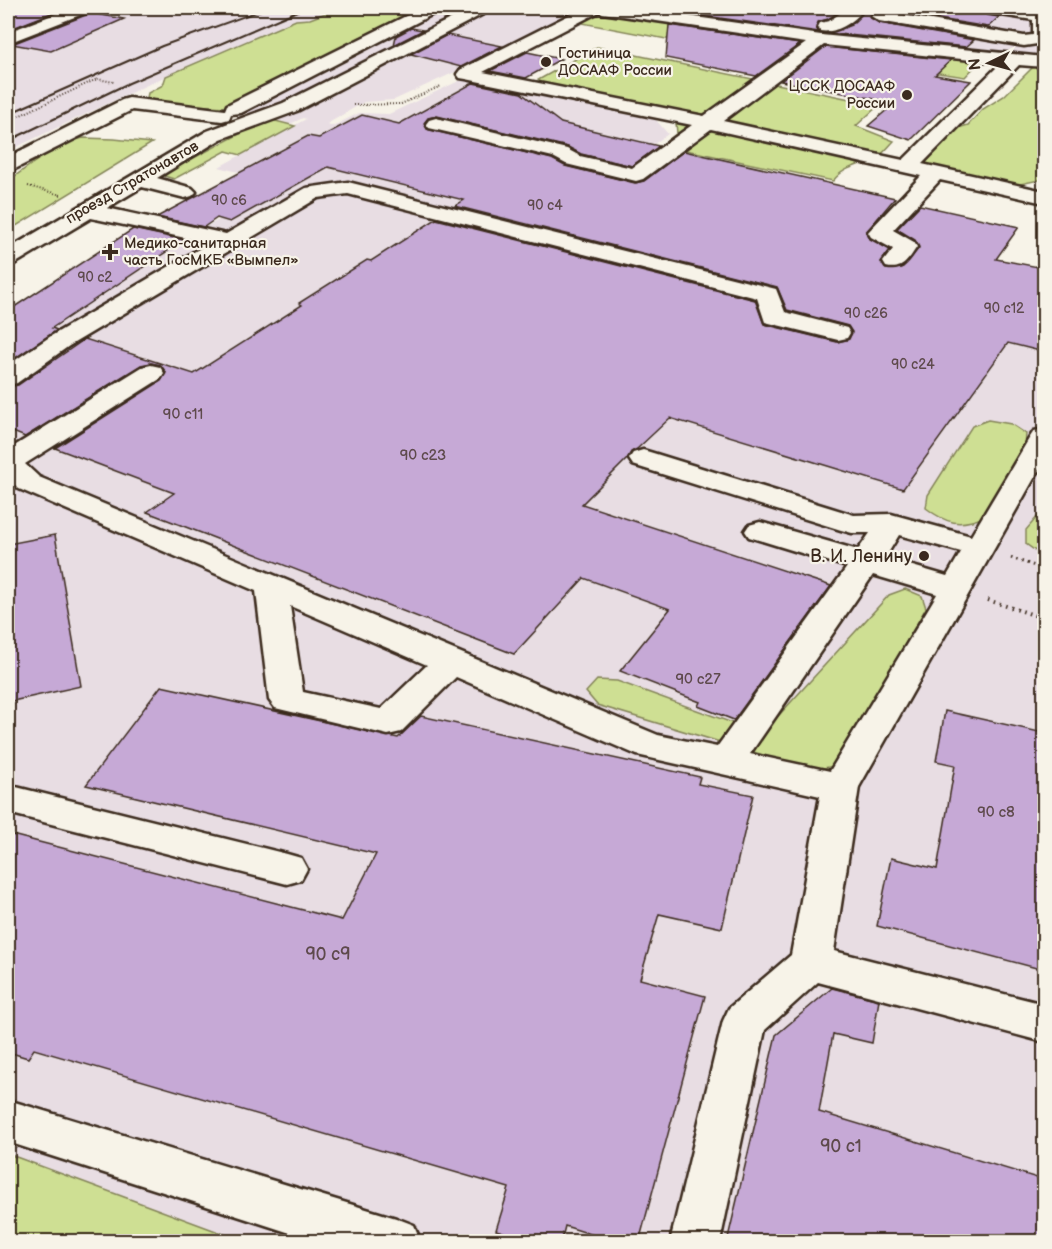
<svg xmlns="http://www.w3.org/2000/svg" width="1052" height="1249" font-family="'Balsamiq Sans',sans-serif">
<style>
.built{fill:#e8dde3}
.green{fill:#cedf93;stroke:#848458;stroke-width:1.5}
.building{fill:#c6a9d6;stroke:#3b2a1e;stroke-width:1.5}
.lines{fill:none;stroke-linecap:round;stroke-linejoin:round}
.minor-casing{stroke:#3b2a1e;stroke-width:5}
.path-far2{stroke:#3b2a1e;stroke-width:2;stroke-dasharray:1 2;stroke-linecap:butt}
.path-far1{stroke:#3b2a1e;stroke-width:3;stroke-dasharray:1.5 4;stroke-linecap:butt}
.path{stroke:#3b2a1e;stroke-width:4;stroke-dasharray:1.5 4.5;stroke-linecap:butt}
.minor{fill:#f7f3e8;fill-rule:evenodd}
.rail{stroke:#3b2a1e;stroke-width:2}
.poi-dot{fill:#3b2a1e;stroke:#f7f3e8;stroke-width:2}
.labels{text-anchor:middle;stroke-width:4.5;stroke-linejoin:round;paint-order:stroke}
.far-number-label{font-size:14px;fill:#5e4a4c}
.far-poi-label{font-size:15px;fill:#3b2a1e;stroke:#f7f3e8;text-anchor:start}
.far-street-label{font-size:15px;fill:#3b2a1e;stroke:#f7f3e8}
.number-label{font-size:15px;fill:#5e4a4c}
.poi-label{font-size:18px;fill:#3b2a1e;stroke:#f7f3e8;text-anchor:end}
.near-number-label{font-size:18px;fill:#5e4a4c}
</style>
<rect width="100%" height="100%" fill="#f7f3e8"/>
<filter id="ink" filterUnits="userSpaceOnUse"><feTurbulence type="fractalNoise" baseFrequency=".0167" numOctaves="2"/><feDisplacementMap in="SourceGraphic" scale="12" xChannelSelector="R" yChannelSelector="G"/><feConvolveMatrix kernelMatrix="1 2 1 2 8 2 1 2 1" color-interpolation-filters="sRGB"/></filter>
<g filter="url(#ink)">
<g class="built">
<polygon points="8,8 110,8 109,9 122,11 131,8 339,8 310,19 296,20 166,76 8,151"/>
<polygon points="443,8 582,8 466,67 394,100 364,102 327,124 333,126 359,113 389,114 461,80 656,120 668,134 594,187 875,265 928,277 949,249 1044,269 1044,1241 243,1241 8,1154 8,358 203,228 221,219 231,222 281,194 288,185 219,167 306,119 303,118 290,124 242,111"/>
<polygon points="650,8 1044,8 1044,57 834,36"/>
</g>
<g class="green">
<polygon points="339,8 421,8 225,107 146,102 148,93 163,85 166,76 296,20 310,19"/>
<polygon points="599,10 980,61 965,77 926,71 897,83 577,22"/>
<path d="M597,47L879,105L856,126L894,141C889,146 885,152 880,155C864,166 846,164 833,181L662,145L677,133L675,112L533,83Z"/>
<polygon points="1034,66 1044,67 1044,179 1011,186 934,169 921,161 951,130 968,125 983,109 1004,96"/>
<polygon points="268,119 295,126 241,155 226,151 174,179 161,175"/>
<path d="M83,138L114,139L152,143L8,231V181C31,165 55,144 83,138Z"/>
<path d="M988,420L1011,424L1026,434L1025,445L984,517C959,527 947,524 926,508L928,495L972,426Z"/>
<polygon points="1044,509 1044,557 1026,544 1026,530"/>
<polygon points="905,589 922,596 926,608 834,766 813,770 597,705 586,692 597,680 617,681 749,729 769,726 889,595"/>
<polygon points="8,1154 243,1241 8,1241"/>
</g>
<g class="building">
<polygon points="8,8 64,8 8,30"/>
<polygon points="671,8 845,8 828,19 818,22 816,28 819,32 670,11"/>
<polygon points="904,8 978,8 987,15 999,17 988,27 903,13"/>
<polygon points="865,10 873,12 869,17 879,23 974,40 966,47 828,33 851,25"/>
<polygon points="91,13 124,19 51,51 12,44"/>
<polygon points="669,25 800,44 756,76 666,58"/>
<polygon points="411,28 423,30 394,45 396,36"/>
<polygon points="447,35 502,46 461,67 411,54"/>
<polygon points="825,47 951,60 935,75 971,81 911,140 868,126 895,103 781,81"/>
<polygon points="527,52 561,59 526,78 490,71"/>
<polygon points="473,83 521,93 561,123 659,146 632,166 581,154 568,147 437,116 428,118 424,123 427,129 552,159 565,166 635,183 644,181 684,151 895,198 866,232 870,239 890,250 881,262 886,269 902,268 919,248 915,240 897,229 920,205 1019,227 996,259 1044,268 1044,352 1008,343 903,489 670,418 637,449 631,452 627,459 582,504 831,586 734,720 698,706 700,702 620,671 670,609 584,578 514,654 147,512 174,493 55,448 161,381 166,372 160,365 151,363 141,365 25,437 8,430 8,387 18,385 85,339 194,374 302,305 299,303 367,260 371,261 436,219 755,300 764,324 837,342 849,339 852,332 848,326 787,310 777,287 455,206 464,200 328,167 230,222 217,218 204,227 157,217 308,136 319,138 362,115 399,124"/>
<polygon points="133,229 184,240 52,328 57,330 8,363 8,311"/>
<polygon points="55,535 81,686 8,702 8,544"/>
<polygon points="161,686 398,738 421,716 700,777 698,784 753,795 722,928 659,914 640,979 705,996 639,1242 616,1242 565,1226 561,1242 534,1242 496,1230 509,1188 34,1049 28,1058 8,1052 8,834 342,920 376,854 86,785"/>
<polygon points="945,711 1044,733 1044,970 877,926 891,858 937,869 955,765 936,761"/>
<polygon points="832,988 879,1000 872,1043 833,1034 819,1112 1044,1180 1044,1242 727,1242 776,1035"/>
</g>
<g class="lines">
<g class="minor-casing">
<g id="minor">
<polygon points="71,8 92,8 90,11 8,43 8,32"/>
<polygon points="422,8 441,8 439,11 241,113 231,114 229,119 222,121 132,110 15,169 8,171 8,157 122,100 129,98 225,110 227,105"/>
<polygon points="472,8 491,8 489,11 297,111 221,139 157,178 192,188 196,192 192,196 185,198 142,187 107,208 226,234 306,188 348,182 776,289 785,312 847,328 850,333 847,338 838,340 765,322 757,298 348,194 318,198 69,346 17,383 8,385 8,365 51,336 209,243 91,218 16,263 8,265 8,249 207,131 283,103"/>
<path d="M583,8H632L821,35L1044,57V67L1019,65L922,164L1044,191V203L940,180L893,230L914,242L917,247C908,260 903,271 886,267L883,262L893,249L871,237L868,232L921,176L711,129L643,179L636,181L566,164L553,157L429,128L426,124L429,120L436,118L567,149L580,156L632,168L692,125L466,79L460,78L457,74L460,70ZM599,12L602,13L806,43L704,116L483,72ZM824,45L1001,63L903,160L723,121Z"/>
<path d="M848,8H861L863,10C854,22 836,34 820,31L818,27L820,23L829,21Z"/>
<polygon points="980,8 1017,8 1044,12 1044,43 1024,46 879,21 871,16 879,11 1024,36 1033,35 1033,20 988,13"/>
<path d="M151,365L160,367L164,373L160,379L25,464L39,477L658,735L717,747L847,567L749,537L745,531L749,525L760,522L858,550L870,533H852L841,530L633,465L629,459L633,453L643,450L653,453L854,515L891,514L971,536L1030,437L1034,431L1044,429V461L859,787L834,951L1044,1004V1042L818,982L765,1030L720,1242H670L723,1021L729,1008L791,955L820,796L637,755L456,677L401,732L388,735L275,708L269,700L256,591L19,489L8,478V450L142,367ZM899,535L961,552L947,576L885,558ZM873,575L937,594L830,771L750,754ZM290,606L427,665L381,709L303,692Z"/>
<polygon points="8,785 287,854 301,858 307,869 301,880 287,884 8,813"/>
<polygon points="8,1100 396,1218 414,1225 421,1242 318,1242 8,1142"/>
</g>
</g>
<g class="path-far2">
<polyline points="353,105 401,104 441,86"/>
<polyline points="8,121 97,79 114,82"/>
<polyline points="28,186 61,195"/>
</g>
<polyline class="path-far1" points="1011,558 1044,569"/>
<polyline class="path" points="988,600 1037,616 1044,614"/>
<use href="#minor" class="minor"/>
<g class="rail">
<polyline points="8,114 162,46 267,8"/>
<polyline points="8,141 129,83 304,8"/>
</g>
</g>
</g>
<g class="poi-dot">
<circle cx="546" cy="62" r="6"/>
<circle cx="907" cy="95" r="6"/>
<path d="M107 243h6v6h6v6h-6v6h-6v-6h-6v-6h6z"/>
<circle cx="924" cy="556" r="6"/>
</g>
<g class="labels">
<g class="far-number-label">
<text x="229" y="205">90 с6</text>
<text x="545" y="210">90 с4</text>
<text x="95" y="282">90 с2</text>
<text x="1004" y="313">90 с12</text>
<text x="866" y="318">90 с26</text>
<text x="913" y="369">90 с24</text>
</g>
<g class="far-poi-label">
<text x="558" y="58">Гостиница<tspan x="558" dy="17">ДОСААФ России</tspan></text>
<text x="895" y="91" text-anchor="end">ЦССК ДОСААФ<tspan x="895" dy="17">России</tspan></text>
<text x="124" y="248">Медико-санитарная<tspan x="124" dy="17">часть ГосМКБ «Вымпел»</tspan></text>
</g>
<g class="far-street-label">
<text transform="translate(132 182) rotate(-30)" y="5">проезд Стратонавтов</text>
</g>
<g class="number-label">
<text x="183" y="419">90 с11</text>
<text x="423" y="460">90 с23</text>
<text x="698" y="684">90 с27</text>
<text x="996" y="817">90 с8</text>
</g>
<g class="poi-label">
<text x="912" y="562">В. И. Ленину</text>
</g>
<g class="near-number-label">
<text x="328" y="960">90 с9</text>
<text x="841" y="1152">90 с1</text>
</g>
</g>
<rect width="1052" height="1249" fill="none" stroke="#f7f3e8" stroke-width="30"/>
<rect x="15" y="15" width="1022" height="1219" fill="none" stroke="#3b2a1e" stroke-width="2" filter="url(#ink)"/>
<g transform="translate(989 63) rotate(265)" stroke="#f7f3e8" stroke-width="4.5" paint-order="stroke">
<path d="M0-4.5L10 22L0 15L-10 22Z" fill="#3b2a1e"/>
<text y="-9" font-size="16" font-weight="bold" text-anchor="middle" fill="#3b2a1e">N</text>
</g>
</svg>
